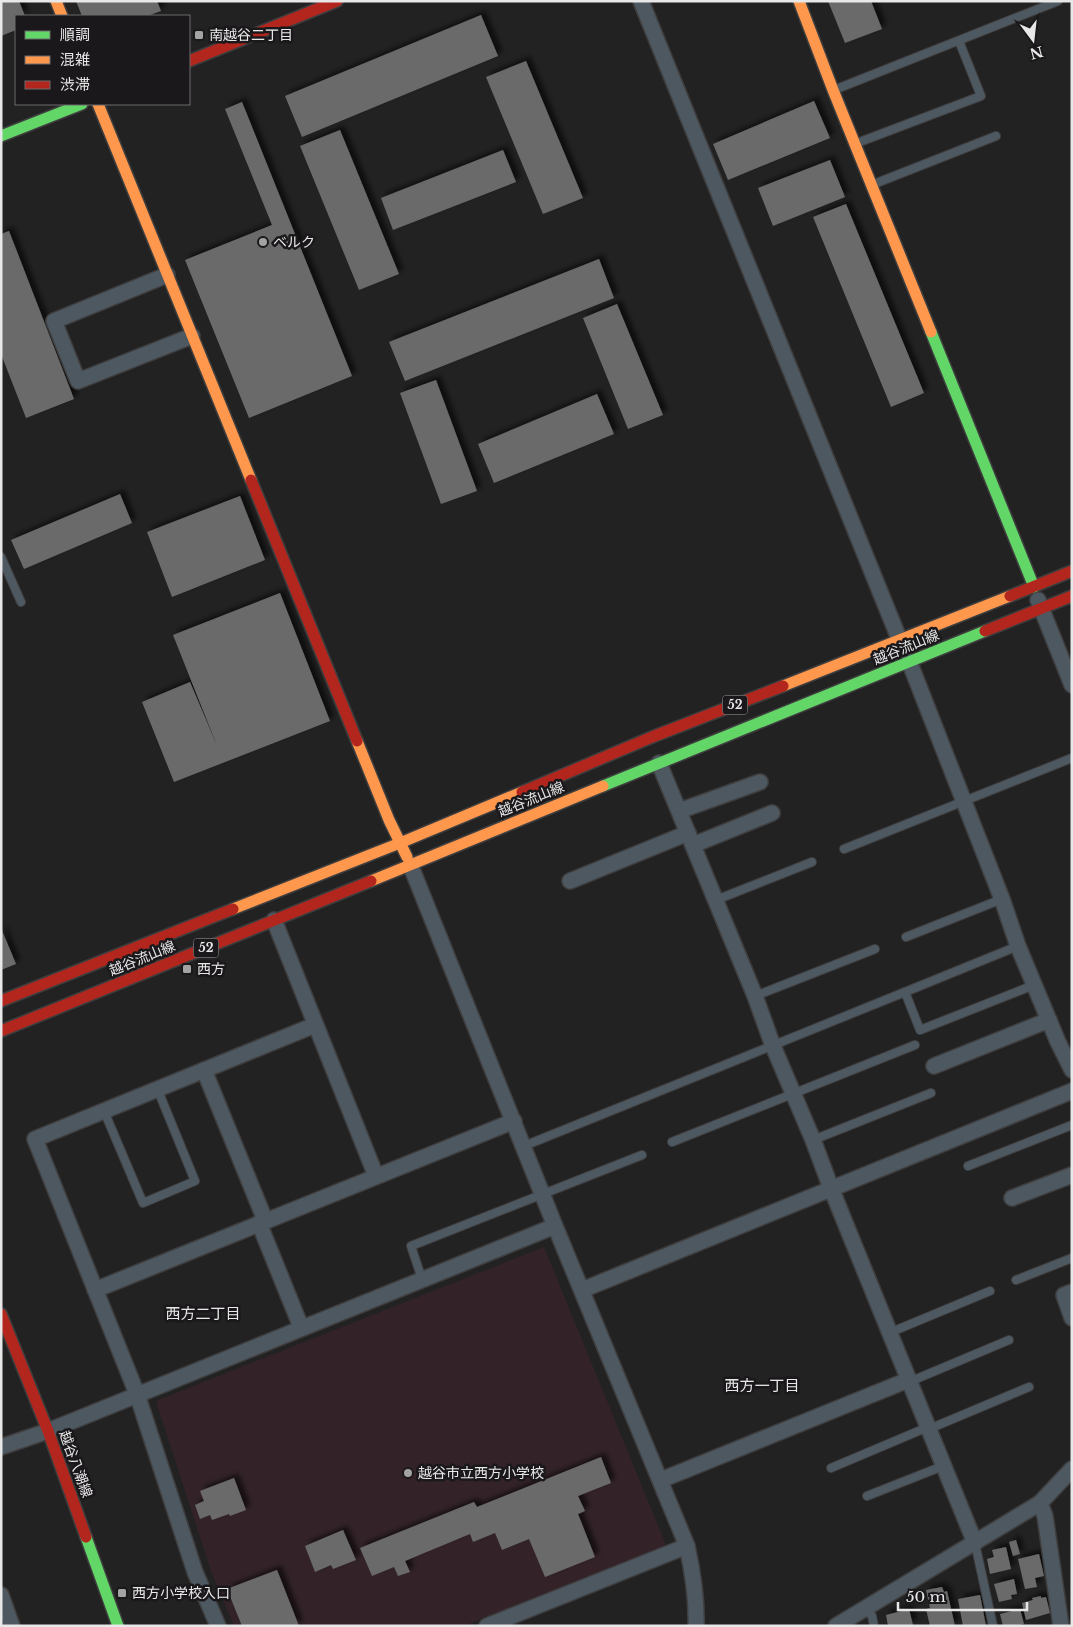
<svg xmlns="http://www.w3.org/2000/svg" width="1073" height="1627" font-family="'Libre Baskerville','Noto Sans JP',serif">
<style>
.education{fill:#332328}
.building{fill:#6a6a6a;filter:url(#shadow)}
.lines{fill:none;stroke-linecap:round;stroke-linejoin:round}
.lane-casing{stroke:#3f3e3f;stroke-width:10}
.street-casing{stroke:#3f3e3f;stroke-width:18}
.fast-casing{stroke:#3f3e3f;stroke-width:14}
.slow-casing{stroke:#3f3e3f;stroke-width:14}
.jam-casing{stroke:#3f3e3f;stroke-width:14}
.lane{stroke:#4d5861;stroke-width:8}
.street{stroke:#4d5861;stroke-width:15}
.fast{stroke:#63d668;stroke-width:11}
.slow{stroke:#ff974d;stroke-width:11}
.jam{stroke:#b3261e;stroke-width:11}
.poi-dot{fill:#a4a3a4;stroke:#1a181a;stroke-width:2}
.labels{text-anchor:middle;stroke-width:5;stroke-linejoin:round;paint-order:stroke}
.shield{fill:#1a181a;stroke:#abaaab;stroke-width:1}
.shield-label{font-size:12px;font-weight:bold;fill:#e9e8e9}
.poi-label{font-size:14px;fill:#e9e8e9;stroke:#1a181a;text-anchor:start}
.street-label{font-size:14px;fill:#e9e8e9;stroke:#1a181a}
.neighbourhood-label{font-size:15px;fill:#e9e8e9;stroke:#1a181a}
</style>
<defs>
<filter id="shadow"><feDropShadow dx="4.5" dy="-4.5" stdDeviation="2.5" flood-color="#0009"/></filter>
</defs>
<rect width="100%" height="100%" fill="#232223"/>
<polygon class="education" points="544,1247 666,1545 464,1626 234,1626 211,1571 156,1401"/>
<g class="building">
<polygon points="1,1 19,1 25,16 16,16 16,30 1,36"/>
<polygon points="76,1 157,1 161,11 147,16 82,16"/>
<polygon points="828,1 871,1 882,29 845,43"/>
<polygon points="481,15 498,56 302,137 285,96"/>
<polygon points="526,61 583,198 543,214 486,77"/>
<polygon points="814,101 830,138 728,180 713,144"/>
<polygon points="242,102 352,376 249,418 185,260 272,225 225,109"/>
<polygon points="340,130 399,274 359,290 300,146"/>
<polygon points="503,150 516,182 393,230 381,198"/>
<polygon points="830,160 845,197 773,226 758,188"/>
<polygon points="846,204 924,393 891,407 813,217"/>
<polygon points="9,231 74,399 26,418 1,354 1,234"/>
<polygon points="599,259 614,298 405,381 389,342"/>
<polygon points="617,304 663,415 628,429 583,318"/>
<polygon points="436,380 477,491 441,504 400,393"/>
<polygon points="597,394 614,434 494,483 478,444"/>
<polygon points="120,494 132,523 24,569 11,540"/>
<polygon points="240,496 265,560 172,597 147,532"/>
<polygon points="280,593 330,721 174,782 142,702 190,682 218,748 173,635"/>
<polygon points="1,928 16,964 1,970"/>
<polygon points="601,1457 611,1483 578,1496 585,1511 578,1514 595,1557 545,1577 529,1539 502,1550 495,1533 473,1542 470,1534 405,1561 410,1572 398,1576 394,1567 372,1576 360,1548 474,1502 477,1507"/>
<polygon points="234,1478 246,1510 230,1516 229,1514 212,1520 210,1515 200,1519 195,1505 204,1501 200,1491"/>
<polygon points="343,1530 356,1560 333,1569 331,1565 315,1572 305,1546"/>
<polygon points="1016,1540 1020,1554 1013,1556 1009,1542"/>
<polygon points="1006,1547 1011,1569 990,1574 987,1559 994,1557 992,1550"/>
<polygon points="1039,1554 1044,1576 1035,1578 1037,1587 1025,1589 1018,1559"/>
<polygon points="277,1570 299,1626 242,1626 227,1589"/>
<polygon points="1014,1579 1017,1594 1011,1595 1012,1599 999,1602 994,1584"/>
<polygon points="942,1587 944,1592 947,1591 955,1626 930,1626 926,1609 930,1608 926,1590"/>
<polygon points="980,1595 986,1626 963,1626 958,1599"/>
<polygon points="1041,1596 1041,1598 1046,1597 1050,1613 1026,1620 1022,1603 1033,1600 1032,1598"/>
<polygon points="909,1609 913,1625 888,1626 886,1615"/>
<polygon points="1020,1609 1024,1624 1016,1626 1003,1626 1000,1614"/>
</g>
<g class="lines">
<g class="lane-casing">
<g id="lane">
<polyline points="834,90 1058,1"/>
<polyline points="857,143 981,96 959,41"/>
<polyline points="874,184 996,136"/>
<polyline points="1,557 21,602"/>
<polyline points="844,849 1072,758"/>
<polyline points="716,900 812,862"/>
<polyline points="906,937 1002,899"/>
<polyline points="1018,946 905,992 920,1030 1034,985"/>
<polyline points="755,996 875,949"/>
<polyline points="104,1111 143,1203 195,1181 157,1088"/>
<polyline points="813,1140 931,1093"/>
<polyline points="672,1142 915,1045"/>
<polyline points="524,1146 905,992"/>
<polyline points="968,1166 1072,1125"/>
<polyline points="422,1279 411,1246 642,1155"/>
<polyline points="1016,1280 1072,1258"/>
<polyline points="889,1333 990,1291"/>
<polyline points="909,1382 1009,1340"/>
<polyline points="929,1429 1029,1387"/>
<polyline points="831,1468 928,1427"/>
<polyline points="867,1496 943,1466"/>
<polyline points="975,1543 993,1626"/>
<polyline points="865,1608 872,1616 874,1626"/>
</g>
</g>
<g class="street-casing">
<g id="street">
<polyline points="641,1 900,641"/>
<polyline points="167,275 54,321 78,381 192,336"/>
<polyline points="1038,600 1072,685"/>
<polyline points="909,661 1002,899 1018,946 1058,1042 1072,1070"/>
<polyline points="659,763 755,996 773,1046 813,1140 831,1188 975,1543"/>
<polyline points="679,811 760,782"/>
<polyline points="693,845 772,813"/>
<path d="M410,864L555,1226L687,1546C693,1573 697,1598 696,1626"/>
<polyline points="570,881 688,833"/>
<polyline points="274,920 376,1176"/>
<polyline points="934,1066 1049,1020"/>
<polyline points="204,1070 265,1220"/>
<polyline points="1012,1198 1072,1175"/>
<polyline points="259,1223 301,1327"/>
<polyline points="95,1290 514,1121"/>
<polyline points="582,1290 1072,1091"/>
<polyline points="1072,1292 1064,1295 1072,1318"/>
<polyline points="1,1447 48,1431 555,1226"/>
<polyline points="661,1480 908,1380"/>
<polyline points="1040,1503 1045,1516 1061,1626"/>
<polyline points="1,1595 12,1626"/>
<polyline points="218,1626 195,1572 137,1394 35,1139 315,1025"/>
<polyline points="487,1626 687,1546"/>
<polyline points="836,1626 1040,1503 1072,1469"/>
</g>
</g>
<g class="fast-casing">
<g id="fast">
<polyline points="1,136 82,104"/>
<polyline points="931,332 1034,587"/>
<polyline points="603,786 985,631"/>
<polyline points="86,1537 118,1626"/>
</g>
</g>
<g class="slow-casing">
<g id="slow">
<polyline points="56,1 62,16"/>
<polyline points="799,1 833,90 931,332"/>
<polyline points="98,104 251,480"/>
<polyline points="783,686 1010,596"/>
<polyline points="357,741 389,820 407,857"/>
<polyline points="371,881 603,786"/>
<polyline points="233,909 400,843 522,792"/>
</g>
</g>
<g class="jam-casing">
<g id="jam">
<polyline points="189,61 337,1"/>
<polyline points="251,480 357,741"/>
<polyline points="1010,596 1072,571"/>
<polyline points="985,631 1072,596"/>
<polyline points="522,792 652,737 783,686"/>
<polyline points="1,1001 233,909"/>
<polyline points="1,1031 371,881"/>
<polyline points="1,1314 48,1431 86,1537"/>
</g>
</g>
<use href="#lane" class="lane"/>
<use href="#street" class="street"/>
<use href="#fast" class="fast"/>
<use href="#slow" class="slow"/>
<use href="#jam" class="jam"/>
</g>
<g class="poi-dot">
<rect x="194" y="30" width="10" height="10" rx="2.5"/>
<circle cx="263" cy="242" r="5"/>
<rect x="182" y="964" width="10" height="10" rx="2.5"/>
<circle cx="408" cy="1473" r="5"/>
<rect x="117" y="1588" width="10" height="10" rx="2.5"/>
</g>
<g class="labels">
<g class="shield">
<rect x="722.5" y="695.5" width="25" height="19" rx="4"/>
<rect x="193.5" y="938.5" width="25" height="19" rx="4"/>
</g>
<g class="shield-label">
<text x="735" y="709">52</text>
<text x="206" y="952">52</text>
</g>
<g class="poi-label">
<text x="209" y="40">南越谷二丁目</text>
<text x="273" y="247">ベルク</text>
<text x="197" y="974">西方</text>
<text x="418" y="1478">越谷市立西方小学校</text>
<text x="132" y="1598">西方小学校入口</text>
</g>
<g class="street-label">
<text transform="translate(906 647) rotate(-22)" y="5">越谷流山線</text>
<text transform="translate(531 799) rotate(-22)" y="5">越谷流山線</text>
<text transform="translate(142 958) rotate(-22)" y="5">越谷流山線</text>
<text transform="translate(76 1464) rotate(70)" y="5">越谷八潮線</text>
</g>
<g class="neighbourhood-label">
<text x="203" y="1319">西方二丁目</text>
<text x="762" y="1391">西方一丁目</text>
</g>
</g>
<rect width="1073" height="1627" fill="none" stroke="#e9e8e9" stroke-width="5"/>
<rect x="15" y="15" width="175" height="90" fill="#1a181a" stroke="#6d6b6d"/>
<rect x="25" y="31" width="25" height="8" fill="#63d668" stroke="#6d6b6d"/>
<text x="60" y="40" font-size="15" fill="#e9e8e9">順調</text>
<rect x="25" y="56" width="25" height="8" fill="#ff974d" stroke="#6d6b6d"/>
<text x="60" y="65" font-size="15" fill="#e9e8e9">混雑</text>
<rect x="25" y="81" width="25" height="8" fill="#b3261e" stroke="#6d6b6d"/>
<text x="60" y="90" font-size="15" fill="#e9e8e9">渋滞</text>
<g transform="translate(1033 40) rotate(165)" stroke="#1a181a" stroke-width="4" paint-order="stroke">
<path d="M0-4L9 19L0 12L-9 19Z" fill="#e9e8e9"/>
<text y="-8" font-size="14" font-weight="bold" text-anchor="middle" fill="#e9e8e9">N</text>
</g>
<path d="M898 1602v8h129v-8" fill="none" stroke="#e9e8e9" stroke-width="2.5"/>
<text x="906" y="1602" font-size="15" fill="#e9e8e9" stroke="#1a181a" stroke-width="4" paint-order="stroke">50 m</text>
</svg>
